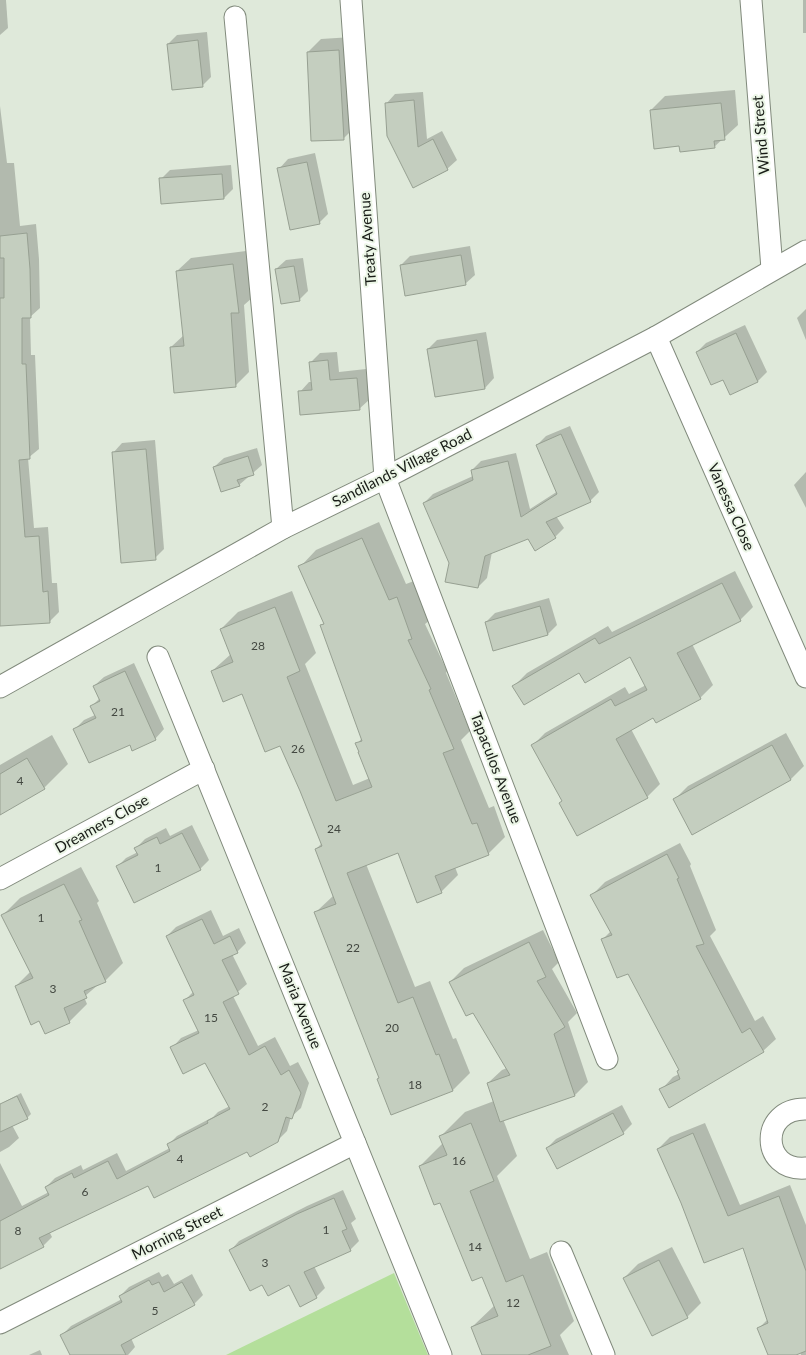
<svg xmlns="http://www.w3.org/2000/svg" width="806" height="1355" font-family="Lato,sans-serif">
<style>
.green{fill:#b4df9b}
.shadow{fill:#0003}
.building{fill:#c4cebf;stroke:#97a092}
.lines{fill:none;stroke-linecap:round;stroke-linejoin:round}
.street-casing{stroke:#818a7c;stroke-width:23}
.street{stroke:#fff;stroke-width:21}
.labels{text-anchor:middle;stroke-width:4;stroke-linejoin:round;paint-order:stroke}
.number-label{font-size:12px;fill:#434841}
.street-label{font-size:15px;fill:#181c17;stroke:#ecf6e7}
</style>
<rect width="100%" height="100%" fill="#dfe9da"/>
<polygon class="green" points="394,1273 428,1355 226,1355"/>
<g class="shadow">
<polygon points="0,0 6,0 8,28 0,35"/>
<rect x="803" y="0" width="3" height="33"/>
<polygon points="207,32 211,77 202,86 168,44 177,35"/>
<polygon points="352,37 357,125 344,138 308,52 321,39"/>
<polygon points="735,90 738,125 714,147 680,145 651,110 665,96"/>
<polygon points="423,92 427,139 442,131 457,160 447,169 413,186 386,104 395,94"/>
<polygon points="0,106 7,163 14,163 20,226 36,224 39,259 40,308 30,317 31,355 35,355 39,449 28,458 34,528 48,527 52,583 57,583 59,612 49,622 0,625"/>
<polygon points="315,153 328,214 319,223 279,169 288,159"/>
<polygon points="231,165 233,189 224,198 161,179 170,170"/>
<polygon points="470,246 475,275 465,284 401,265 410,256"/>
<polygon points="246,251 252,298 244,305 249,372 235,386 171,347 184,335 177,271 191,258"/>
<polygon points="303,258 308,291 299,300 276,269 286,260"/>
<polygon points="806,309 806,340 797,318"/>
<polygon points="745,325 767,372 758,381 723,378 697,352 706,343"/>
<polygon points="486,332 494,378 485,388 428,349 437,340"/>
<polygon points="337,352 339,372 366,369 369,400 359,409 300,392 309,382 312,382 310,363 320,353"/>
<polygon points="570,426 599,492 590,501 556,516 564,528 555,537 528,537 492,552 487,578 478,587 450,562 424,503 433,494 473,476 472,470 481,461 516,453 530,509 558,491 537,445 546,436"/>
<polygon points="155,440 164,549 155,558 113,453 122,443"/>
<polygon points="257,448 262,465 239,485 214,467 224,458"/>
<polygon points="806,472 806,508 794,485"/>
<polygon points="379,522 406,584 414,581 429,621 425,624 447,671 446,673 470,731 461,740 489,808 494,806 505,837 488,854 455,867 458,875 441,892 398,851 366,864 415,987 430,981 453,1039 456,1038 470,1073 453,1090 392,1114 380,1077 316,912 333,896 316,849 322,843 281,744 243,693 212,671 231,654 221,629 238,612 292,591 316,653 305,664 353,785 370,778 357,744 362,738 322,625 324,623 300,567 316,550"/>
<polygon points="735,571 753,607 740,620 692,644 713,685 700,698 654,716 631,729 660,784 647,797 563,800 532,746 545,733 625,687 629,694 646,685 631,656 580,671 514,686 527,673 608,626 612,632"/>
<polygon points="549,598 557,625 548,634 494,649 486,622 495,613"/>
<polygon points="134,663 164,729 155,739 130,744 75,729 84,720 95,715 92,706 100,698 94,686 104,677"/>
<polygon points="786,733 804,766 791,779 674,800 688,786"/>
<polygon points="52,735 68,764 44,788 0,813 0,765"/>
<polygon points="192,825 209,860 200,869 117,867 126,858 138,852 136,848 145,839 166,828 170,836"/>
<polygon points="680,843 691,864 690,866 716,930 710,936 755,1021 763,1016 776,1039 763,1051 661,1090 673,1077 679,1074 680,1070 628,972 603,939 611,931 592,895 605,882"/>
<polygon points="81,867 99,901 97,903 123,963 105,981 99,984 84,997 87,1004 69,1022 40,1020 16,986 31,971 2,916 20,898"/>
<polygon points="211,910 223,936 239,928 246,943 237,952 232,954 247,984 233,996 258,1046 275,1037 290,1066 298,1062 309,1083 301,1108 291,1117 287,1131 277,1141 149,1184 49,1231 52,1237 43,1246 0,1256 0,1163 22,1206 49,1192 46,1187 55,1178 81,1165 83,1170 117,1153 126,1171 170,1148 168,1145 177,1136 213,1117 218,1112 230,1106 206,1061 172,1048 181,1038 199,1030 185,1000 194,991 167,936 176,927"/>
<polygon points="543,930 559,962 552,969 577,1013 568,1022 588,1082 575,1095 503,1119 517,1156 497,1176 530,1259 547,1252 574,1321 560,1335 569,1355 483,1355 472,1327 495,1305 483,1275 420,1166 443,1143 441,1136 465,1112 494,1101 488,1083 502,1070 507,1068 473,1011 450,982 464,968"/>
<polygon points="21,1093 31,1114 27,1118 12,1125 19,1138 9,1147 0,1152 0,1110 1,1105 6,1101"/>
<polygon points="622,1105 632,1124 623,1133 547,1148 556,1139"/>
<polygon points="705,1123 740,1205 790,1185 806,1225 806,1355 801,1355 800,1352 792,1355 770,1355 759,1328 768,1319 744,1246 682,1202 658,1149 670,1137"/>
<polygon points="343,1190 356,1219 351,1223 359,1241 350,1250 314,1266 325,1288 316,1297 290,1284 262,1283 231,1250 239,1241 307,1206"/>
<polygon points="672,1247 701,1303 687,1317 624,1278 638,1264"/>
<polygon points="159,1272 162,1277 168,1274 174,1284 192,1274 203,1295 194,1304 131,1338 135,1347 128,1355 72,1355 62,1335 71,1326 122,1299 120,1296 129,1287"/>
<polygon points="40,1350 42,1355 29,1355"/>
</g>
<g class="building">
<polygon points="198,40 203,87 172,90 167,44"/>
<polygon points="339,50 344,140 311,141 307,52"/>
<polygon points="414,100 418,147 433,139 448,170 413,188 387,136 385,103"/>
<polygon points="721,103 725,140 714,141 715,148 680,152 679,146 654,149 650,110"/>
<polygon points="307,162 320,224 290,230 277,168"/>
<polygon points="222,174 224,199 161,204 159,178"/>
<polygon points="27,233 30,269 31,318 22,318 22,364 26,364 30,459 19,460 25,537 39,536 43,592 48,591 50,623 0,626 0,298 4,298 4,258 0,258 0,236"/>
<polygon points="461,255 466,285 405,296 400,265"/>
<polygon points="233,264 239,313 231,313 236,387 174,393 170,347 184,346 176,271"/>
<polygon points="294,266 300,301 281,304 275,269"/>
<polygon points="736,333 758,382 730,395 723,380 711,385 696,352"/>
<polygon points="477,340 485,389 435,397 427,349"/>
<polygon points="328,360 330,380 357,378 360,410 300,415 298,391 312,390 309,362"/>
<polygon points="561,434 591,502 546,522 556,538 535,551 528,539 485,556 478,588 445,582 449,563 423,503 473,480 471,470 508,461 521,517 557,494 536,445"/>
<polygon points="146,449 156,560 121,563 112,452"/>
<polygon points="248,456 254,475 237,480 240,486 221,492 213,467"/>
<polygon points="362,538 389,600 397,597 412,639 408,640 431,689 429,690 454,749 443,753 472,824 477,823 489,855 435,876 442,893 417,903 398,853 347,873 398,1003 413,997 436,1055 439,1054 453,1091 391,1115 377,1079 379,1078 314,912 336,904 315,849 322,846 300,791 280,746 265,752 242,694 223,702 211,671 233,662 220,629 275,607 300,671 287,677 336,801 372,787 358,752 359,752 355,743 362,741 320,625 324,624 298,566"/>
<polygon points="722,583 741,621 677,653 701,699 656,723 653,718 616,739 648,798 577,836 559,803 562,801 531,745 611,699 615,706 647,690 630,657 585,683 579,673 524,705 512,686 595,638 599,644"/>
<polygon points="540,606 548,635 493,651 485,622"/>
<polygon points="125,671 156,740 132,751 130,745 89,763 73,729 96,718 90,706 100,701 93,686"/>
<polygon points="772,745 791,780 692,835 673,799"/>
<polygon points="27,758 45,789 0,815 0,774"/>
<polygon points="182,833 201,870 134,903 116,866 138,855 134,848 157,837 160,844"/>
<polygon points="667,854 679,878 677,879 704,944 696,946 742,1033 750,1028 764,1052 669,1108 659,1089 680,1079 677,1071 679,1070 628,974 617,978 601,939 612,935 590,895"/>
<polygon points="64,884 82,920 79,921 106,982 84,991 87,998 64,1008 70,1023 45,1034 39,1021 31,1025 15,986 33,978 1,915"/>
<polygon points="202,919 214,944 230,936 238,953 222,960 239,994 223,1002 249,1055 265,1046 281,1075 289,1070 301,1093 292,1119 286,1117 278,1142 250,1157 247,1152 154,1198 148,1186 39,1238 44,1247 0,1269 0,1221 49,1195 45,1187 72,1173 74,1178 108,1161 117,1179 170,1151 167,1144 208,1123 207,1121 230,1109 205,1063 183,1074 170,1047 199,1033 183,1000 194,995 166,936"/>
<polygon points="529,942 546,977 537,981 565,1027 554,1034 575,1096 500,1122 487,1083 510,1075 473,1013 466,1016 449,982"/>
<polygon points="17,1096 28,1119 0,1132 0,1104"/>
<polygon points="613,1113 624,1134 557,1169 546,1148"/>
<polygon points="471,1123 494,1181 470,1191 506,1282 523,1275 551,1346 528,1355 482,1355 471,1327 498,1316 482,1277 472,1281 440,1203 434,1205 419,1166 447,1155 439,1136"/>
<polygon points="693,1133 728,1216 779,1196 806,1271 806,1351 796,1355 768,1355 757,1328 768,1323 743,1248 704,1263 681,1203 657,1149"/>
<polygon points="334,1198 347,1229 342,1231 351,1251 304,1272 317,1298 300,1307 289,1285 268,1296 262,1285 250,1291 229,1250 297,1214"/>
<polygon points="659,1260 688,1318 652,1336 623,1278"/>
<polygon points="149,1280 152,1285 159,1282 164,1292 182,1282 195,1305 121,1345 126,1355 70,1355 60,1335 122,1302 119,1296"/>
</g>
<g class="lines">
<g class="street-casing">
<g id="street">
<polyline points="351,0 385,478 607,1059"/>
<polyline points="751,0 772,269"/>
<polyline points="235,17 283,528"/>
<polyline points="656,337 806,677"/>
<polyline points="158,657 441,1355"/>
<polyline points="0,687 283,528 385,478 656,337 806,251"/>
<polyline points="0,879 204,769"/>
<path d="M806,1109C759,1108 760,1172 806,1168"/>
<polyline points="561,1252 604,1355"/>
<polyline points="0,1323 355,1143"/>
</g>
</g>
<use href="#street" class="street"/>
</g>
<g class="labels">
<g class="number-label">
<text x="258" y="650">28</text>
<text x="118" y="716">21</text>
<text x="298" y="753">26</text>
<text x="20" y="785">4</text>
<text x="334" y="833">24</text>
<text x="158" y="872">1</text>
<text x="41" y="922">1</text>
<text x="353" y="952">22</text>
<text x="53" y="993">3</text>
<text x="211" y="1022">15</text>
<text x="392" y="1032">20</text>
<text x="415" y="1089">18</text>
<text x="265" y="1111">2</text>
<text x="180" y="1163">4</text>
<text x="459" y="1165">16</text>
<text x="85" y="1196">6</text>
<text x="326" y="1234">1</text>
<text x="18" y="1235">8</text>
<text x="475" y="1251">14</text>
<text x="265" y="1267">3</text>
<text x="513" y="1307">12</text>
<text x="155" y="1315">5</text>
</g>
<g class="street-label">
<text transform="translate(761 135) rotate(-95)" y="5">Wind Street</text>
<text transform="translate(368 239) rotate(-94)" y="5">Treaty Avenue</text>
<text transform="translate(402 468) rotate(-27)" y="5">Sandilands Village Road</text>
<text transform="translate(731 507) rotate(66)" y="5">Vanessa Close</text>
<text transform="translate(496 768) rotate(69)" y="5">Tapaculos Avenue</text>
<text transform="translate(102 824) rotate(-29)" y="5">Dreamers Close</text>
<text transform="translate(300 1006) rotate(68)" y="5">Maria Avenue</text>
<text transform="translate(177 1233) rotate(-27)" y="5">Morning Street</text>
</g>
</g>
</svg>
